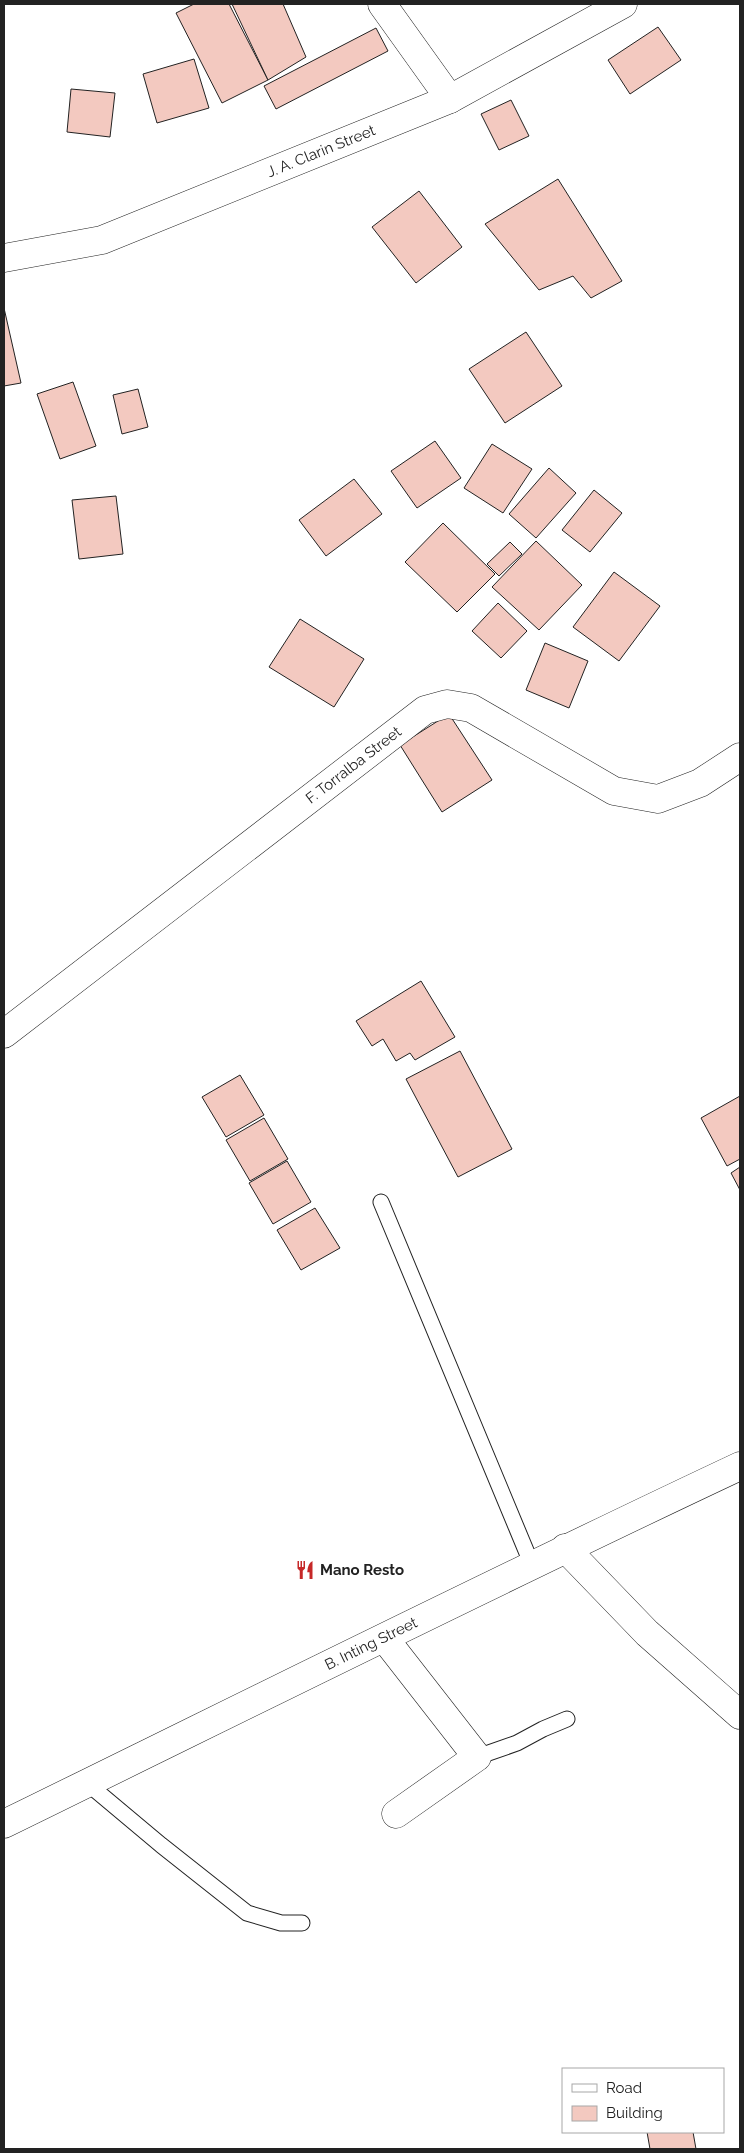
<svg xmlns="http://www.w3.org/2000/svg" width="744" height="2153" font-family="Raleway,sans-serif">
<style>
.building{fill:#f3c9c0;stroke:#222}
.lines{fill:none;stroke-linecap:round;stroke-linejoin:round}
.lane-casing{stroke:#222;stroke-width:17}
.street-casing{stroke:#222;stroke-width:29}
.secondary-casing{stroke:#222;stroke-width:29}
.lane{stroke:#fff;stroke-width:15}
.street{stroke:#fff;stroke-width:28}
.secondary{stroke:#fff;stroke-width:28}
.labels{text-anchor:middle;stroke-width:4;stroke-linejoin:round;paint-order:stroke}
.street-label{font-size:15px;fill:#222;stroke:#fff}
.poi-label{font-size:15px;font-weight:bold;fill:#222;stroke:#fff;text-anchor:start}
</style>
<rect width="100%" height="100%" fill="#fff"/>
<g class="building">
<polygon points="194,4 229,4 268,80 222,103 176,13"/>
<polygon points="232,4 283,4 306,57 268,80"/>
<polygon points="658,27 681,60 630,94 608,60"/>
<polygon points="376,28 388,51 276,109 264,86"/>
<polygon points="194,59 209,108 157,123 143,74"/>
<polygon points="71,89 115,93 110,137 67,132"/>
<polygon points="511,100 529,136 499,150 481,114"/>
<polygon points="558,179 622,281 591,298 573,276 539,290 485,224"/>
<polygon points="419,191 462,247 416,283 372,227"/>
<polygon points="4,308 21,383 4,386"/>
<polygon points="526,332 562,386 505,423 469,369"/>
<polygon points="73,382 96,446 60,459 37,394"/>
<polygon points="138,389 148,427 122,434 113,395"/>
<polygon points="435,441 461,478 417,508 391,471"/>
<polygon points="492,444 532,469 503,513 464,488"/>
<polygon points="549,468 576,493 536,538 509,514"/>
<polygon points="354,479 382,514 326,556 299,520"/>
<polygon points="594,490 622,513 590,552 562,530"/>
<polygon points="116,496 123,554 79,559 72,500"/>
<polygon points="443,523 495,574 457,612 405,562"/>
<polygon points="536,541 582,585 539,630 492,587"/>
<polygon points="510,542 522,554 499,576 487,564"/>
<polygon points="614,572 660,606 619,661 573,627"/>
<polygon points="498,603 527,631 501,658 472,631"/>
<polygon points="300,619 364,659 334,707 269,667"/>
<polygon points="545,643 588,661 569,708 526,690"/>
<polygon points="449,714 492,780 442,812 400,745"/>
<polygon points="421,981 455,1037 415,1060 410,1053 396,1061 383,1039 372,1046 356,1021"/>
<polygon points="460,1051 512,1149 458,1177 406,1079"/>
<polygon points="240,1075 264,1115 226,1137 202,1097"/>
<polygon points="740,1096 740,1159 727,1166 701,1118"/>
<polygon points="264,1118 288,1159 250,1181 226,1140"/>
<polygon points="287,1161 311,1202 273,1224 249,1183"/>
<polygon points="740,1167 740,1190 731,1173"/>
<polygon points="315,1208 340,1248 301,1270 277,1230"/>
<polygon points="647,2132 693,2132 696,2149 650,2149"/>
</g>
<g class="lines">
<g class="lane-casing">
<g id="lane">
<polyline points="381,1202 532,1565"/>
<polyline points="477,1757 517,1743 543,1729 567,1719"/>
<polyline points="87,1783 161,1845 247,1913 281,1923 302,1923"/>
</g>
</g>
<g class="street-casing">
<g id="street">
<path id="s1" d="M4,1034L425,710L447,704L471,708L614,791L658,799L700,783L740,757"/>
<polyline points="565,1548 647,1633 740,1715"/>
<polyline points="385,1639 477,1757 396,1814"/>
</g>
</g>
<g class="secondary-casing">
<g id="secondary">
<polyline points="382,4 450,99"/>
<path id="s2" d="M4,258L102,240L450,99L623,4"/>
<path id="s3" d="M4,1824C249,1704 493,1582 740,1466"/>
</g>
</g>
<use href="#lane" class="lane"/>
<use href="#street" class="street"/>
<use href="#secondary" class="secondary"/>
</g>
<defs>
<g id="restaurant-bare" transform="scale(1.5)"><path d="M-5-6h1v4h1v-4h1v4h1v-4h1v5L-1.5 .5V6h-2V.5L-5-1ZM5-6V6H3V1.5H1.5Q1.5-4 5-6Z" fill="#c62828" stroke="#fff" stroke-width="2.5" paint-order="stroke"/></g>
</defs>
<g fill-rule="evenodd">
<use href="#restaurant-bare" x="305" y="1570"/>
</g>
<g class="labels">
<g class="street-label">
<text dy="5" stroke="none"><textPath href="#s2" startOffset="336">J. A. Clarin Street</textPath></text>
<text dy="5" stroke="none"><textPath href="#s1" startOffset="441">F. Torralba Street</textPath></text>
<text dy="5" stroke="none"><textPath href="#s3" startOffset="409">B. Inting Street</textPath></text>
</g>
<g class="poi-label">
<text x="320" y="1575">Mano Resto</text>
</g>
</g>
<rect width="744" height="2153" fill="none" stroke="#222222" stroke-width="10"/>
<rect x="562" y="2068" width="162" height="65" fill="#ffffff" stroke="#a7a7a7"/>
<rect x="572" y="2084" width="25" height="8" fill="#ffffff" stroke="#a7a7a7"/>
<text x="606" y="2093" font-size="15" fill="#222222">Road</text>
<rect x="572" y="2106" width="25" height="15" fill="#f3c9c0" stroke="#a7a7a7"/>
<text x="606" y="2118" font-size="15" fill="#222222">Building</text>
</svg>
